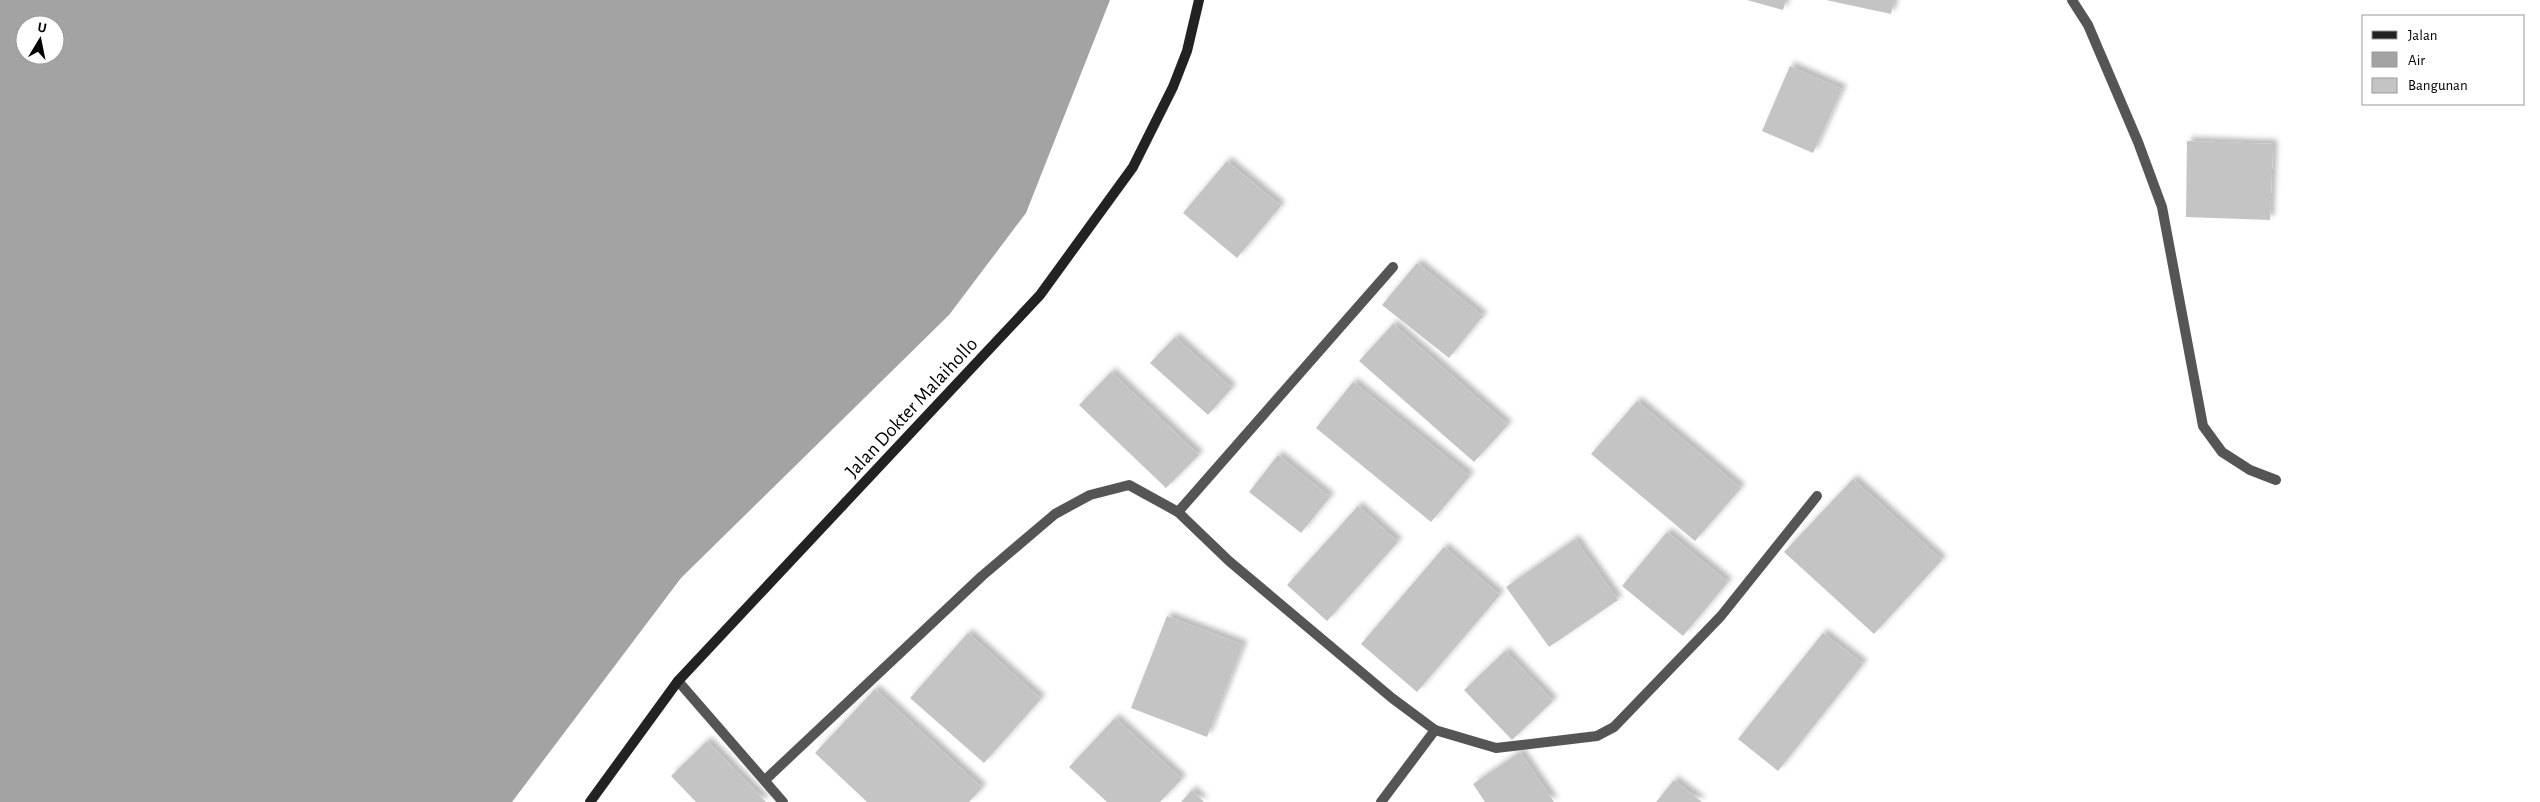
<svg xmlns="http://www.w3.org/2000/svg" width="2540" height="802" font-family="'Alegreya Sans',sans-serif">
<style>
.water{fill:#a3a3a3;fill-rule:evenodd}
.building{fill:#c4c4c4;filter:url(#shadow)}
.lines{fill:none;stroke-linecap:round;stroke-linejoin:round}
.minor{stroke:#555;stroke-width:10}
.secondary{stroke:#222;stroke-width:10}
.labels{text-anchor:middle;stroke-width:5;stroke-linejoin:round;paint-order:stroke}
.street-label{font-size:20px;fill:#000;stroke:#fff}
</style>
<defs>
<filter id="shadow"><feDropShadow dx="4.5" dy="-4.5" stdDeviation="2.5" flood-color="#0004"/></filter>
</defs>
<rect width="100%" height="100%" fill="#fff"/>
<path class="water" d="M0,0H1110L1026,213L949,315L681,578L512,802H0ZM25,25H55V55H25Z"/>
<g class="building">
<polygon points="1747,0 1786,0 1783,10"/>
<polygon points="1826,0 1894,0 1891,14"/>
<polygon points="1790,66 1842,89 1813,153 1762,131"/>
<polygon points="2187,141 2273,144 2270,220 2186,217"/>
<polygon points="1227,161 1281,206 1237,258 1183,213"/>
<polygon points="1417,263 1483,316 1449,358 1382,305"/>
<polygon points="1393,324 1508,425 1474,462 1359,361"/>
<polygon points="1175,337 1232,388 1208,415 1150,363"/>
<polygon points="1111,372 1199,455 1166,488 1079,405"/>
<polygon points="1353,382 1470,476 1431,522 1316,428"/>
<polygon points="1637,401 1741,488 1695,541 1591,454"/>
<polygon points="1278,455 1330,497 1301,533 1249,492"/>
<polygon points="1853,479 1942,560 1874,634 1784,552"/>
<polygon points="1358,506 1398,542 1327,621 1287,585"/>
<polygon points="1667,532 1728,582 1683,636 1622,586"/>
<polygon points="1575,539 1618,600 1549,647 1506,587"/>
<polygon points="1444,547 1500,595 1417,692 1361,644"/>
<polygon points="1167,616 1243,645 1207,737 1131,708"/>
<polygon points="968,633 1041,699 984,763 910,698"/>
<polygon points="1823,633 1863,664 1778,771 1738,739"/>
<polygon points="1505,651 1553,701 1512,740 1464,690"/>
<polygon points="875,689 982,788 969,802 867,802 815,753"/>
<polygon points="1115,718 1182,779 1160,802 1107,802 1069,767"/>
<polygon points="707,741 766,802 696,802 671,776"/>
<polygon points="1520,752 1554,802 1485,802 1473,784"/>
<polygon points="1674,780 1702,802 1656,802"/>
<polygon points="1192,790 1204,802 1181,802"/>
</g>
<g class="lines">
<g class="minor">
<polyline points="2072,0 2088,25 2138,142 2162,207 2203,426 2222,452 2250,470 2276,480"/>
<polyline points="1178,512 1393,267"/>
<polyline points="678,681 783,802"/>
<polyline points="1435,730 1496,748 1597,736 1614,727 1721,616 1817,496"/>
<polyline points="765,780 982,576 1055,514 1090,495 1129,485 1178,512 1229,561 1392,698 1435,730 1381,802"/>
</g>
<polyline class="secondary" points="590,802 678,681 1040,295 1133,167 1173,87 1187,51 1199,0"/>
</g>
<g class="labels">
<g class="street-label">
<text transform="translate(911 407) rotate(-47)" y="7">Jalan Dokter Malaihollo</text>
</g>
</g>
<rect x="2362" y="15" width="162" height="90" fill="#ffffff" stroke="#999999"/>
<rect x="2372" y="31" width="25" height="8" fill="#222222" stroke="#999999"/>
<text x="2408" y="40" font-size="15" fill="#000000">Jalan</text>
<rect x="2372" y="52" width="25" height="15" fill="#a3a3a3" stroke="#999999"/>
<text x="2408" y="65" font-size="15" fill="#000000">Air</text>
<rect x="2372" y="78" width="25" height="15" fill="#c4c4c4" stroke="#999999"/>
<text x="2408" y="90" font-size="15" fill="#000000">Bangunan</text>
<g transform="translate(40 40) rotate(10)"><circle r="24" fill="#ffffff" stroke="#999999"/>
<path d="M0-4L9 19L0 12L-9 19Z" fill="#000000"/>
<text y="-8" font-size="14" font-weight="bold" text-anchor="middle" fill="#000000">U</text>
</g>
</svg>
